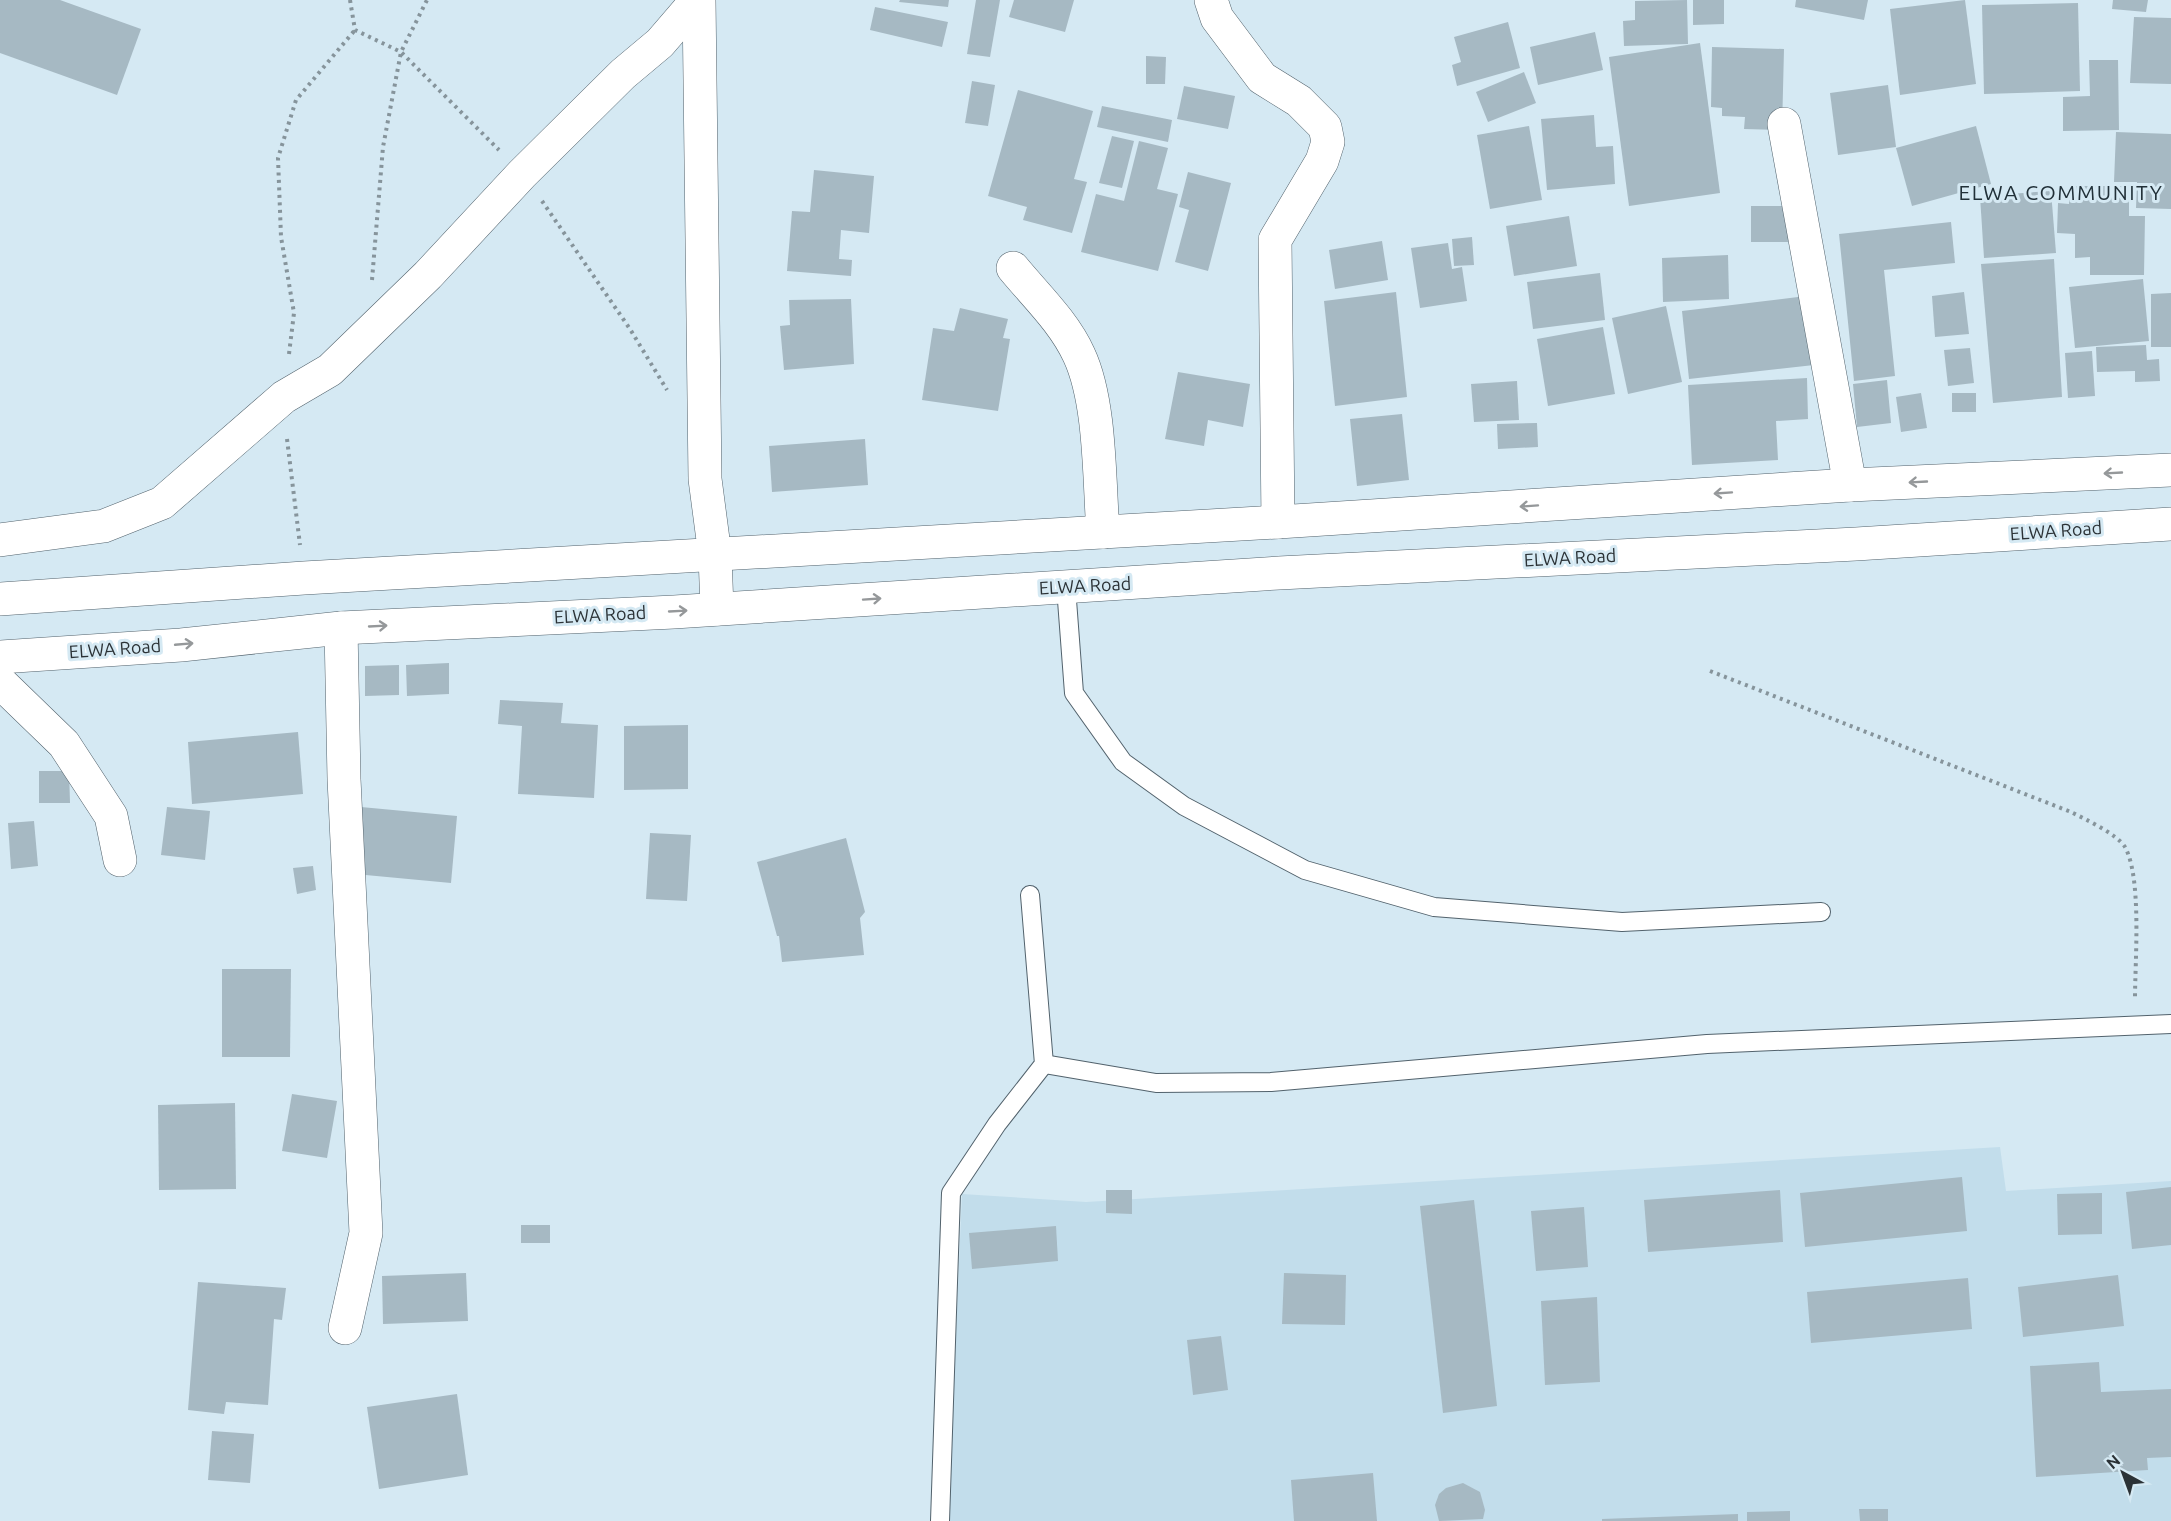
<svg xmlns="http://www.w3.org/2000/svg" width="2171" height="1521" font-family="Ubuntu,sans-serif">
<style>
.built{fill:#c2ddeb}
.building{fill:#a6b9c3}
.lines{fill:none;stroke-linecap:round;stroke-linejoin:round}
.service-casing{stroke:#52626c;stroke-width:20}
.minor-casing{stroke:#52626c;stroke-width:34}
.primary-casing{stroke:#52626c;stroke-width:34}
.path{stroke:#86949b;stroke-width:4;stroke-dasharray:3 4.5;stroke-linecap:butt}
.service{stroke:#fff;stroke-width:18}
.minor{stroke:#fff;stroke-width:33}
.primary{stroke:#fff;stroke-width:33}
.oneway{stroke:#95989a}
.labels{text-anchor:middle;stroke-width:6;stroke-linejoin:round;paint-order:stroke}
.street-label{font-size:18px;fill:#2b3236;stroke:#d5e9f3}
.quarter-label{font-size:21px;letter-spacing:1.5px;fill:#213038;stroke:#d5e9f3}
</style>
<rect width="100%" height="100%" fill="#d5e9f3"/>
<polygon class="built" points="2000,1147 2006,1191 2171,1181 2171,1521 948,1521 962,1194 1086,1202"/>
<g class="building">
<polygon points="0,0 60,0 141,29 117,95 0,53"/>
<polygon points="900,0 949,0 948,7 899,2"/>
<polygon points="976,0 1000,0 990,57 967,54"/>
<polygon points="1014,0 1074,0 1065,32 1009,17"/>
<polygon points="1687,0 1688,44 1624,46 1623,21 1635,20 1635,1"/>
<polygon points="1693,0 1724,0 1724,24 1693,25"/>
<polygon points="1796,0 1868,0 1864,20 1795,7"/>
<polygon points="1965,0 1976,84 1900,95 1890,9"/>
<polygon points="2113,0 2148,0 2146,12 2112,9"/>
<polygon points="2078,3 2080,91 1984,94 1982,5"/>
<polygon points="875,7 948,22 942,47 870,30"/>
<polygon points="2134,17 2171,18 2171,84 2130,83"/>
<polygon points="1508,22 1520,68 1457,86 1452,65 1461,62 1454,37"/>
<polygon points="1595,32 1603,70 1538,85 1530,47"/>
<polygon points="1700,43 1720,193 1629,206 1609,57"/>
<polygon points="1712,47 1784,49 1782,130 1744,129 1745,117 1722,116 1722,108 1711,107"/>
<polygon points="1146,56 1166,57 1165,84 1146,84"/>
<polygon points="2089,60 2118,60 2119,130 2063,131 2063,97 2090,96"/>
<polygon points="1524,72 1536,103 1488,122 1476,92"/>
<polygon points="972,81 995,85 988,126 965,123"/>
<polygon points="1888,85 1896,147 1838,155 1830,93"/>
<polygon points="1184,86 1235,96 1228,129 1177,119"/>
<polygon points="1018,90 1093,111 1074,179 1087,182 1072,233 1023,220 1027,207 988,196"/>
<polygon points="1102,106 1172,120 1168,142 1097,127"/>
<polygon points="1594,115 1596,147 1613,146 1615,184 1547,190 1541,119"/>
<polygon points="1529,126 1542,200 1490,209 1477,135"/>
<polygon points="1976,126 1991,184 1912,206 1896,148"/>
<polygon points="2116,132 2171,134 2171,209 2136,208 2137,182 2114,182"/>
<polygon points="1112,136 1134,141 1122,188 1099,183"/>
<polygon points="1139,141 1168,148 1157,189 1178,194 1158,271 1081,252 1096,194 1124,201"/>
<polygon points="814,170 874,176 869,233 841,230 839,259 852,260 851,276 787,271 792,211 810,212"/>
<polygon points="1188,172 1231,183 1208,271 1175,262 1189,210 1179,207"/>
<polygon points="2070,186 2129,186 2129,216 2145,216 2144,275 2090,275 2090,257 2075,258 2075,234 2057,233 2058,203 2069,204"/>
<polygon points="2051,191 2056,253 1984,258 1980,196"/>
<polygon points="1751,206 1789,206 1788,242 1751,242"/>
<polygon points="1569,216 1577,266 1514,276 1506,226"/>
<polygon points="1951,222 1955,263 1884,270 1895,376 1854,381 1839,234"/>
<polygon points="1472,237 1474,265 1454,266 1452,239"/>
<polygon points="1382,241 1388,280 1335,289 1329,250"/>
<polygon points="1448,243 1452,269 1462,267 1467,301 1420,308 1411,248"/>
<polygon points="1728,255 1729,299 1663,302 1662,258"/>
<polygon points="2054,259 2062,397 1993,403 1981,264"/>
<polygon points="1600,273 1605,320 1533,329 1527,282"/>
<polygon points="2143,279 2149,341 2075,348 2069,287"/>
<polygon points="1396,292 1407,397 1335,406 1324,301"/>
<polygon points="1964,292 1969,334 1935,337 1932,296"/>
<polygon points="2171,293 2171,347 2151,347 2151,294"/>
<polygon points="1806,296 1814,365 1689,379 1682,311"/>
<polygon points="851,299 854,364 784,370 780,326 790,325 789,300"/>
<polygon points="1666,306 1682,382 1628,394 1612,318"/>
<polygon points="960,308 1008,319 1003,338 1010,339 998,411 922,400 933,328 954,331"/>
<polygon points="1603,327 1615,394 1548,406 1537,339"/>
<polygon points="2146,345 2147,360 2159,359 2160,381 2135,382 2135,371 2097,372 2096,347"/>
<polygon points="1970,348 1974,383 1948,386 1944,350"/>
<polygon points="2092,351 2095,396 2068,398 2065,353"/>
<polygon points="1178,372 1250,384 1243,427 1208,420 1204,446 1165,439"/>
<polygon points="1807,378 1808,419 1776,421 1778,460 1692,465 1688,385"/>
<polygon points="1887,380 1891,423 1857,427 1853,384"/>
<polygon points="1517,381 1519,420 1474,422 1471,384"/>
<polygon points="1921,393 1927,428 1901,432 1896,397"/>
<rect x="1952" y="393" width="24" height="19"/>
<polygon points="1402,414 1409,480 1357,486 1350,419"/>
<polygon points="1537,423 1538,447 1498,449 1497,424"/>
<polygon points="865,439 868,485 772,492 769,446"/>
<polygon points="449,663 449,694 407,696 406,665"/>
<polygon points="399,665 399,695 365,696 365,666"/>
<polygon points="500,700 563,703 561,723 598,725 594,798 518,794 522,726 498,724"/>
<polygon points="688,725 688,789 624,790 624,726"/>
<polygon points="298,732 303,794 192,804 188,742"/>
<polygon points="39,771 69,771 70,803 39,803"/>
<polygon points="167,807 210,811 205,860 161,855"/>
<polygon points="361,807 457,816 451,883 355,874"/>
<polygon points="34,821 38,866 11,869 8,823"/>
<polygon points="650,833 691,835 687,901 646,899"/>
<polygon points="846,838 865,912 860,918 864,955 782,962 779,936 777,936 757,862"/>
<polygon points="313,866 316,890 297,894 293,868"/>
<polygon points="222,969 291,969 290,1057 222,1057"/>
<polygon points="292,1094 337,1101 327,1158 282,1151"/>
<polygon points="235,1103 236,1189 159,1190 158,1105"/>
<polygon points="1962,1177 1967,1231 1805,1247 1800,1193"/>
<polygon points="2171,1187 2171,1245 2132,1249 2126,1192"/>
<polygon points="1106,1190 1132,1190 1132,1214 1106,1213"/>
<polygon points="1780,1190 1783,1242 1648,1252 1644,1200"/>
<polygon points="2102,1193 2102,1234 2058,1235 2057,1194"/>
<polygon points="1474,1200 1497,1406 1443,1413 1420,1206"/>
<polygon points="1584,1207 1588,1267 1536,1271 1531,1211"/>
<rect x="521" y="1225" width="29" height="18"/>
<polygon points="1056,1226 1058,1261 972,1269 969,1233"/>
<polygon points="466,1273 468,1321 383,1324 382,1276"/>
<polygon points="1284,1273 1346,1275 1345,1325 1282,1324"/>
<polygon points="2118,1275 2124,1326 2023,1337 2018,1287"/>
<polygon points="1968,1278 1972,1329 1811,1343 1807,1292"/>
<polygon points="198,1282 286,1288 282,1320 274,1319 268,1405 226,1402 224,1414 188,1410"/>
<polygon points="1597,1297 1600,1382 1545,1385 1541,1301"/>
<polygon points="1221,1336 1228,1390 1193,1395 1187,1340"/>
<polygon points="2099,1362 2101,1392 2171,1389 2171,1457 2147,1458 2148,1470 2036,1477 2030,1366"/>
<polygon points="457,1394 468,1475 379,1489 367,1407"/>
<polygon points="212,1431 254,1434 250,1483 208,1480"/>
<polygon points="1373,1473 1377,1521 1294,1521 1291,1480"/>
<polygon points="1463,1483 1480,1492 1485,1510 1483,1519 1439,1521 1435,1505 1439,1494 1446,1488"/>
<polygon points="1859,1509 1888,1509 1888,1521 1860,1521"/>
<polygon points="1790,1511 1790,1521 1747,1521 1747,1512"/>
<polygon points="1738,1514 1738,1521 1602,1521 1602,1519"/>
</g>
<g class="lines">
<g class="service-casing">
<g id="service">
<polyline points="1066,587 1074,693 1123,762 1184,806 1305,870 1434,907 1622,922 1821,912"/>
<polyline points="1044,1064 1156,1083 1271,1082 1707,1044 2171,1024"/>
<polyline points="940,1521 951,1193 997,1124 1044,1064 1030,895"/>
</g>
</g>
<g class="minor-casing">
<g id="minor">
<polyline points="699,0 705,479 715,555 717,609"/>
<polyline points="1211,0 1217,18 1262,78 1299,101 1325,127 1328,142 1322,161 1275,240 1278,522"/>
<polyline points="1784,124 1850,485"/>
<path d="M1013,268C1036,296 1064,322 1079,355C1101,402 1099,480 1103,532"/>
<polyline points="0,540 104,526 162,503 284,397 330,370 428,275 522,174 623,74 660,43 697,0"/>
<polyline points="341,628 344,779 366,1233 345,1328"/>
<polyline points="0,682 64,744 111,816 120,860"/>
</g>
</g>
<g class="primary-casing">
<g id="primary">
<polyline points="0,599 304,578 1278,522 1850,485 2171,470"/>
<polyline points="0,657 181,645 341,628 674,612 1279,573 1856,544 2171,524"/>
</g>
</g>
<g class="path">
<polyline points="350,0 355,30 401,52 499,150"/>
<polyline points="542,201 630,329 667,390"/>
<polyline points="372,280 383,147 401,52 427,0"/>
<polyline points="289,354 294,313 281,237 278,158 296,100 355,30"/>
<polyline points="287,439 300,545"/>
<path d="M1710,671L2071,812C2085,819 2117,834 2125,847C2142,878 2135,961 2135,998"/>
</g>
<use href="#service" class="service"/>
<use href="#minor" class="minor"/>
<use href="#primary" class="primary"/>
</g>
<defs><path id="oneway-shaft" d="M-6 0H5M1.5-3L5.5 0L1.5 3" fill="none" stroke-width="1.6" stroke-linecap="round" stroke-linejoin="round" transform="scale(1.5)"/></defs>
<g class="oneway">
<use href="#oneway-shaft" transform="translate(2113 473) rotate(177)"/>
<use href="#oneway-shaft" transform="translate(1918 482) rotate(177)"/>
<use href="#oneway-shaft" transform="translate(1723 493) rotate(176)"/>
<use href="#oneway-shaft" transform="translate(1529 506) rotate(176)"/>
<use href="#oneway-shaft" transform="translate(872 599) rotate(-4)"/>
<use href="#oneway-shaft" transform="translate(678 611) rotate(-3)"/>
<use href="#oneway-shaft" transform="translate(378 626) rotate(-3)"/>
<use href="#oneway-shaft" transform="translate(184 644) rotate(-5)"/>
</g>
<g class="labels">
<g class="street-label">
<text transform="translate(2056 531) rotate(-4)" y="6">ELWA Road</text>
<text transform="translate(1570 558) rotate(-3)" y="6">ELWA Road</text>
<text transform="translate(1085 586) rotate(-3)" y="6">ELWA Road</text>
<text transform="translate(600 615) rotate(-3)" y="6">ELWA Road</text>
<text transform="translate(115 649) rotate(-4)" y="6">ELWA Road</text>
</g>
<g class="quarter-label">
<text x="2061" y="200">ELWA COMMUNITY</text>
</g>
</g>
<g transform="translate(2123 1473) rotate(319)" stroke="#d5e9f3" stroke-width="4.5" paint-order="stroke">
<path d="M0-4.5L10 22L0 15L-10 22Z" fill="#2b3236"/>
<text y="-9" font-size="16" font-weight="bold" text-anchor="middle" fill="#2b3236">N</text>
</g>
</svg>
